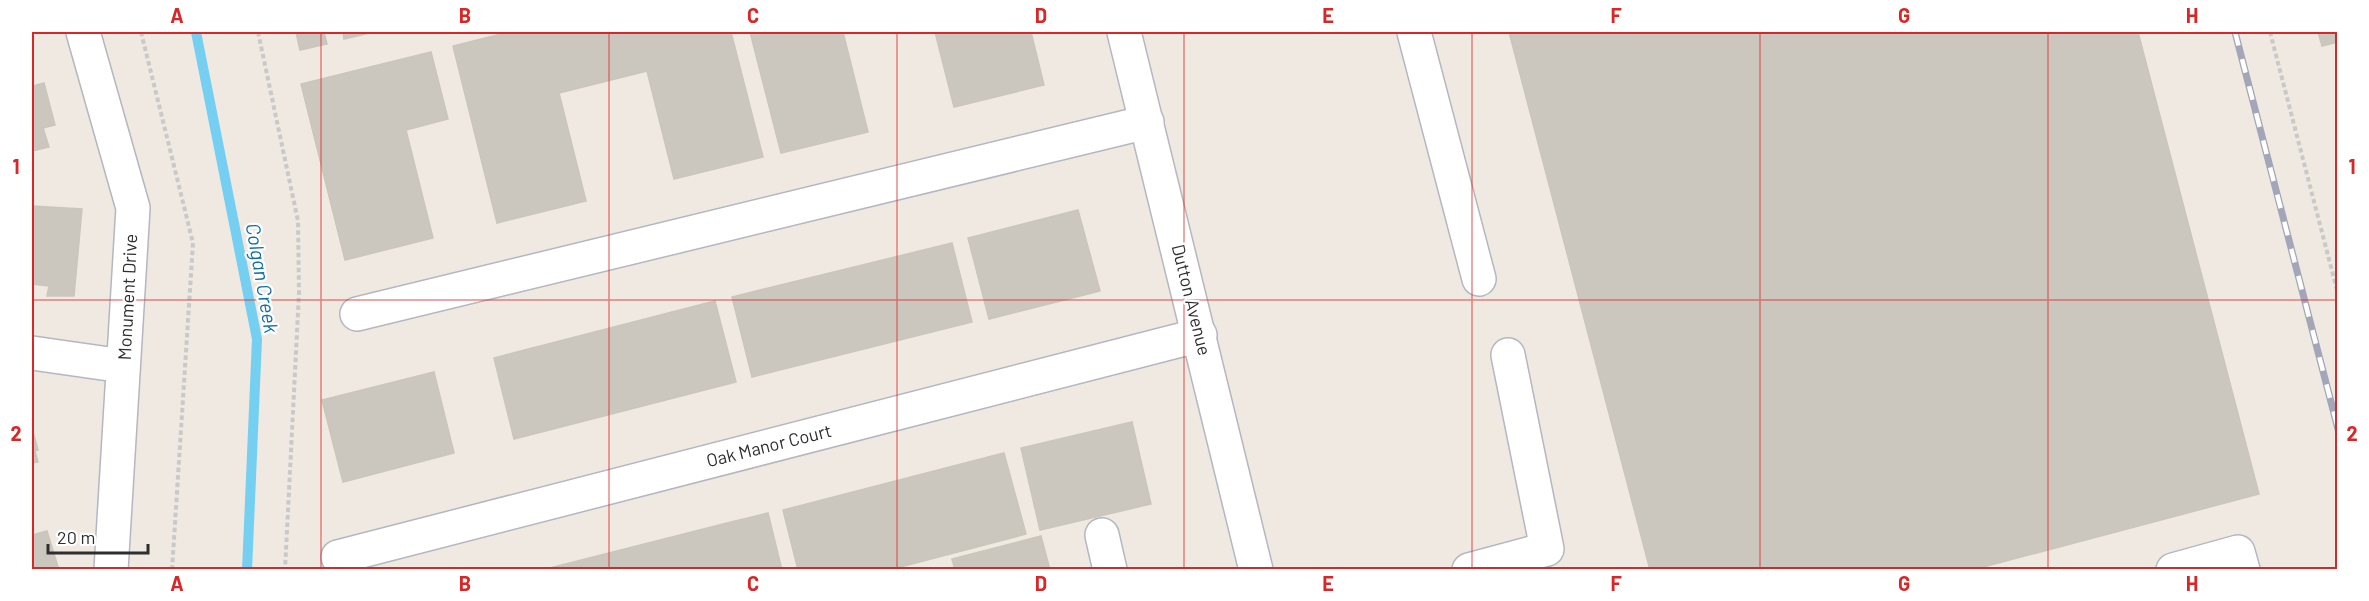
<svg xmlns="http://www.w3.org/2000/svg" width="2369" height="601" font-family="Barlow,sans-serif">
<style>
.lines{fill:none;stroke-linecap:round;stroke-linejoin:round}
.stream{stroke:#75cff0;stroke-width:10}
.building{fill:#cbc7bf;stroke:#cbc5ba;stroke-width:1.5}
.minor-casing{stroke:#b4b7c1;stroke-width:36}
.path{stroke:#c9c9c9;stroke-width:4;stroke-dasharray:4.5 3;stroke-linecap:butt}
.minor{stroke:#fff;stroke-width:33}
.rail-casing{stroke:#a3a6b8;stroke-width:7}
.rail{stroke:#fff;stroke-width:4.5;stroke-dasharray:14;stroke-linecap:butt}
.grid{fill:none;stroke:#d62828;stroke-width:1.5;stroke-opacity:0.55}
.labels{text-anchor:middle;stroke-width:4.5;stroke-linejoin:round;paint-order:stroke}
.street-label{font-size:18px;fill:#2e2e2e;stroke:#fff}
.water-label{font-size:20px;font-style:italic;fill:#0d6fa3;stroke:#fff}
.neatline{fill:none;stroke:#d62828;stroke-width:2}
.grid-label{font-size:20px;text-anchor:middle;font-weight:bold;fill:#d62828}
</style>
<rect width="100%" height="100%" fill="#efe9e1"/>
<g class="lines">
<polyline class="stream" points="196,32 257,339 247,570"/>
</g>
<g class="building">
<polygon points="296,32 324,32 327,44 300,50"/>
<polygon points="343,32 374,32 344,39"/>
<polygon points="509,32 731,32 763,157 674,179 647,71 559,93 586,201 497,223 453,46"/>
<polygon points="750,32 843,32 868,132 781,153"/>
<polygon points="935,32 1031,32 1044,85 954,107"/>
<polygon points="1509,32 2138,32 2259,494 1972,570 1650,570"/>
<polygon points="2318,32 2338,32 2338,42 2322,46"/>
<polygon points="431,52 448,119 406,130 433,238 345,260 301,84"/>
<polygon points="32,77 33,86 44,83 55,125 43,128 49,147 32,151"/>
<polygon points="32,206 82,209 74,296 47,296 49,286 32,284"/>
<polygon points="1078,210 1100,291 989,319 968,238"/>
<polygon points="952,243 972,322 752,377 732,297"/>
<polygon points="715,301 736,382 514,439 494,358"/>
<polygon points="434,372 454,453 343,482 322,400"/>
<polygon points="1132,422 1151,504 1040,530 1021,448"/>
<polygon points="32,428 38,450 35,451 38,462 32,463"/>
<polygon points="1004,453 1026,534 889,570 798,570 783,510"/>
<polygon points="768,513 782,570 546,569 731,522"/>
<polygon points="47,531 59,570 32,570 32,535"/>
<polygon points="1041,536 1050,570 955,570 952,559"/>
</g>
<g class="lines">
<g class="minor-casing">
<g id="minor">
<polyline points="83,32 133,208 111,570"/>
<polyline points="1124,32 1256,570"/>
<polyline points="1414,32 1479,279"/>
<polyline points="357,314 1147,122"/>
<polyline points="32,353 123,366"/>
<polyline points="1102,535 1110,570"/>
<polyline points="338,557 1200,335"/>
<polyline points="1469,570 1547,549 1508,355"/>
<polyline points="2173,570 2238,552 2243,570"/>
</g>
</g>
<g class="path">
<polyline points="141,32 193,243 172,570"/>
<polyline points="258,32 298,221 299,293 285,570"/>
<polyline points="2270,32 2338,294"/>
</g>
<use href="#minor" class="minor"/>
<g class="rail-casing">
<polyline id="rail" points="2235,32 2338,429"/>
</g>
<use href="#rail" class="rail"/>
</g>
<path class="grid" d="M321,32V570M609,32V570M897,32V570M1184,32V570M1472,32V570M1760,32V570M2048,32V570M32,300H2338"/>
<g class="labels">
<g class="street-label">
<text transform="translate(128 297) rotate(-87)" y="6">Monument Drive</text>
<text transform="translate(1191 300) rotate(76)" y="6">Dutton Avenue</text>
<text transform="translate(769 446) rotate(-14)" y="6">Oak Manor Court</text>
</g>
<g class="water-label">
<text transform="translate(262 278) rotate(80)" y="7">Colgan Creek</text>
</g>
</g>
<rect width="2369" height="601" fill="none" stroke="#ffffff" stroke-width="66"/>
<path d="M48 544v9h100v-9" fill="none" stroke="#2e2e2e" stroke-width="3"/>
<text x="57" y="544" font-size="18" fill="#2e2e2e" stroke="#ffffff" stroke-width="4.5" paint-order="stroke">20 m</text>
<rect x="33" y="33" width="2303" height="535" class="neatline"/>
<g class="grid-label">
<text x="177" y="23">A</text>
<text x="465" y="23">B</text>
<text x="753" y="23">C</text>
<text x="1041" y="23">D</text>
<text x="1328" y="23">E</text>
<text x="1616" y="23">F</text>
<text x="1904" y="23">G</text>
<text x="2192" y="23">H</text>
<text x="16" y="174">1</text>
<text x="2352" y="174">1</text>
<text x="16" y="441">2</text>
<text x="2352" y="441">2</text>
<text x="177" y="591">A</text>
<text x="465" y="591">B</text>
<text x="753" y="591">C</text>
<text x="1041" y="591">D</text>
<text x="1328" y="591">E</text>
<text x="1616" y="591">F</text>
<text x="1904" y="591">G</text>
<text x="2192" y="591">H</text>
</g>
</svg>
